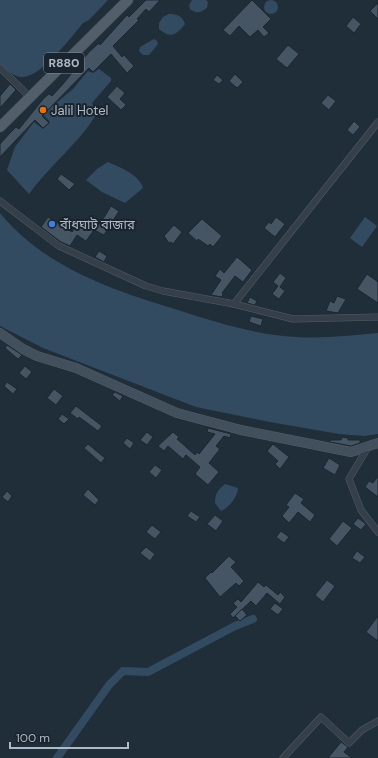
<svg xmlns="http://www.w3.org/2000/svg" width="378" height="758" font-family="'DM Sans','Noto Sans Bengali',sans-serif">
<style>
.water{fill:#334b61}
.lines{fill:none;stroke-linecap:round;stroke-linejoin:round}
.canal{stroke:#334b61;stroke-width:8}
.building{fill:#465563;stroke:#1c2630}
.street-casing{stroke:#525d67;stroke-width:7}
.secondary-casing{stroke:#525d67;stroke-width:10}
.primary-casing{stroke:#404b56;stroke-width:11}
.street{stroke:#343f4a;stroke-width:6}
.secondary{stroke:#424f5d;stroke-width:9}
.primary{stroke:#525f6a;stroke-width:10}
.food-dot{fill:#e8710a;stroke:#1a242e;stroke-width:1.5}
.shop-dot{fill:#3f7fe0;stroke:#1a242e;stroke-width:1.5}
.labels{text-anchor:middle;stroke-width:4;stroke-linejoin:round;paint-order:stroke}
.shield{fill:#1a242e;stroke:#828d98;stroke-width:1}
.shield-label{font-size:12px;font-weight:bold;fill:#afbac6}
.poi-label{font-size:13px;fill:#afbac6;stroke:#1a242e;text-anchor:start}
</style>
<rect width="100%" height="100%" fill="#202e39"/>
<g class="water">
<path d="M0,0H108L89,20L83,23C72,36 40,79 21,77C13,76 6,70 0,64Z"/>
<path d="M192,0H206L208,2L207,8C200,13 197,14 190,9L189,5Z"/>
<circle cx="271" cy="7" r="7"/>
<path d="M169,14C177,14 182,16 185,24C177,35 170,39 159,29V23L163,17Z"/>
<polygon points="154,39 157,41 158,44 149,55 143,55 139,51 140,47"/>
<path d="M99,69L111,78V81L92,103L96,115C78,144 49,166 29,194L7,170L15,147L34,122L43,129L50,122L43,114L73,89L88,71L93,73Z"/>
<path d="M108,162C119,167 139,174 143,188L125,203L102,192L86,180L97,169Z"/>
<path d="M0,213C45,268 115,291 181,311C219,323 256,335 296,337C324,339 351,335 378,333V434L365,436L339,434L270,422L196,407L43,348L0,326Z"/>
<polygon points="365,217 377,226 362,247 350,238"/>
<path d="M225,484L238,488C238,496 229,508 221,511L215,503C215,493 218,490 225,484Z"/>
</g>
<g class="lines">
<polyline class="canal" points="57,758 109,685 123,671 148,672 235,626 253,619"/>
</g>
<g class="building">
<polygon points="146,0 160,0 149,12 146,9 137,19 139,20 113,46 122,57 124,55 134,66 127,73 111,54 93,72 89,68 42,116 49,123 43,128 35,120 0,157 0,144 10,133 16,127 19,129 44,98 49,94 52,96 63,84 89,52 99,43 100,45 127,15 129,17"/>
<polygon points="252,0 271,19 263,27 269,33 264,37 258,30 250,37 239,26 230,36 223,30"/>
<polygon points="378,3 378,19 370,11"/>
<polygon points="353,17 361,24 354,33 346,26"/>
<polygon points="288,45 299,54 287,68 276,59"/>
<polygon points="235,74 243,82 237,88 229,81"/>
<polygon points="217,75 223,80 219,84 213,80"/>
<polygon points="10,84 16,90 0,108 0,96"/>
<polygon points="117,86 125,93 120,99 126,105 121,110 107,97"/>
<polygon points="328,95 336,101 329,110 321,103"/>
<polygon points="354,121 360,127 353,135 347,130"/>
<polygon points="61,174 75,184 69,190 57,179"/>
<polygon points="111,206 119,211 104,235 94,230 86,241 77,235 70,246 61,242 41,227 48,217 72,232 75,228 72,225 76,219 88,227 93,219 100,224"/>
<polygon points="276,217 285,224 275,237 264,228 269,222 271,224"/>
<polygon points="202,219 222,236 213,247 210,244 208,246 198,239 197,241 188,233"/>
<polygon points="174,225 182,232 173,244 171,242 169,243 164,236"/>
<polygon points="99,251 107,256 104,262 95,257"/>
<polygon points="237,257 252,270 243,282 235,276 222,293 223,294 222,297 211,295 221,280 215,276 220,269 224,273"/>
<polygon points="280,273 286,278 280,287 285,291 279,299 272,294 278,286 273,282"/>
<polygon points="367,274 378,282 378,303 357,289"/>
<polygon points="337,296 346,299 338,313 326,311 330,301 334,303"/>
<polygon points="250,297 257,301 255,305 247,303"/>
<polygon points="251,316 263,319 261,326 249,322"/>
<polygon points="7,345 22,355 18,359 5,348"/>
<polygon points="25,366 32,372 26,379 19,373"/>
<polygon points="7,382 17,389 13,394 4,386"/>
<polygon points="54,389 63,396 56,405 47,398"/>
<polygon points="115,392 123,396 120,401 112,395"/>
<polygon points="76,406 102,426 98,431 79,417 78,419 70,413"/>
<polygon points="62,414 69,419 64,424 58,419"/>
<polygon points="208,428 231,434 230,438 224,436 216,446 220,449 209,463 219,472 208,485 195,474 200,467 186,455 183,459 168,446 164,451 158,446 173,432 179,437 177,439 195,455 197,452 199,454 215,434 207,432"/>
<polygon points="147,432 153,437 147,445 140,440"/>
<polygon points="342,437 348,438 348,440 360,440 360,443 351,446 330,442 330,440 341,440"/>
<polygon points="127,438 134,443 130,449 123,443"/>
<polygon points="88,444 105,458 101,463 84,448"/>
<polygon points="273,444 289,457 280,469 275,464 278,461 267,451"/>
<polygon points="329,458 340,465 335,475 323,468"/>
<polygon points="155,465 162,470 156,478 149,472"/>
<polygon points="378,476 378,497 365,487 369,481 373,483"/>
<polygon points="88,489 99,500 95,505 83,495"/>
<polygon points="7,491 12,496 8,502 2,497"/>
<polygon points="295,493 304,499 301,503 315,515 310,522 298,512 289,523 282,516 289,507 286,505"/>
<polygon points="191,511 200,517 196,522 187,516"/>
<polygon points="215,515 223,521 216,531 207,524"/>
<polygon points="358,518 366,524 361,530 353,524"/>
<polygon points="343,521 352,528 337,546 329,539"/>
<polygon points="152,525 161,532 155,539 146,532"/>
<polygon points="281,531 289,537 284,543 276,537"/>
<polygon points="146,547 155,554 150,561 140,553"/>
<polygon points="357,551 365,557 360,563 352,558"/>
<polygon points="229,556 236,562 231,567 244,581 239,586 236,583 220,597 205,578 211,572 212,573"/>
<polygon points="327,580 335,586 323,602 315,595"/>
<polygon points="258,582 264,587 266,585 278,595 280,592 285,597 280,604 267,593 256,606 251,601 233,618 230,614 237,607 233,603 238,599 241,602"/>
<polygon points="275,603 283,609 278,615 270,609"/>
<polygon points="242,609 247,615 240,621 235,616"/>
<polygon points="378,616 378,641 366,632"/>
<polygon points="341,742 348,747 344,752 352,758 328,758"/>
</g>
<g class="lines">
<g class="street-casing">
<g id="street">
<polyline points="0,68 30,97"/>
<polyline points="0,201 59,246 146,286 163,291 234,304 293,319 378,317"/>
<polyline points="234,304 378,122"/>
<polyline points="368,447 349,479 361,510 378,532"/>
<polyline points="283,758 321,717 349,743 362,730 378,721"/>
</g>
</g>
<g class="secondary-casing">
<polyline id="secondary" points="0,333 23,349 37,356 76,368 177,413 241,430 351,452 378,443"/>
</g>
<g class="primary-casing">
<polyline id="primary" points="0,127 128,0"/>
</g>
<use href="#street" class="street"/>
<use href="#secondary" class="secondary"/>
<use href="#primary" class="primary"/>
</g>
<circle class="food-dot" cx="43" cy="110" r="4"/>
<circle class="shop-dot" cx="52" cy="224" r="4"/>
<g class="labels">
<rect class="shield" x="44" y="53" width="40" height="20" rx="3"/>
<g class="shield-label">
<text x="64" y="67">R880</text>
</g>
<g class="poi-label">
<text x="51" y="115">Jalil Hotel</text>
<text x="60" y="229">বাঁধঘাট বাজার</text>
</g>
</g>
<path d="M10 742v6h118v-6" fill="none" stroke="#afbac6" stroke-width="2"/>
<text x="16" y="742" font-size="12" fill="#afbac6" stroke="#1a242e" stroke-width="3" paint-order="stroke">100 m</text>
</svg>
